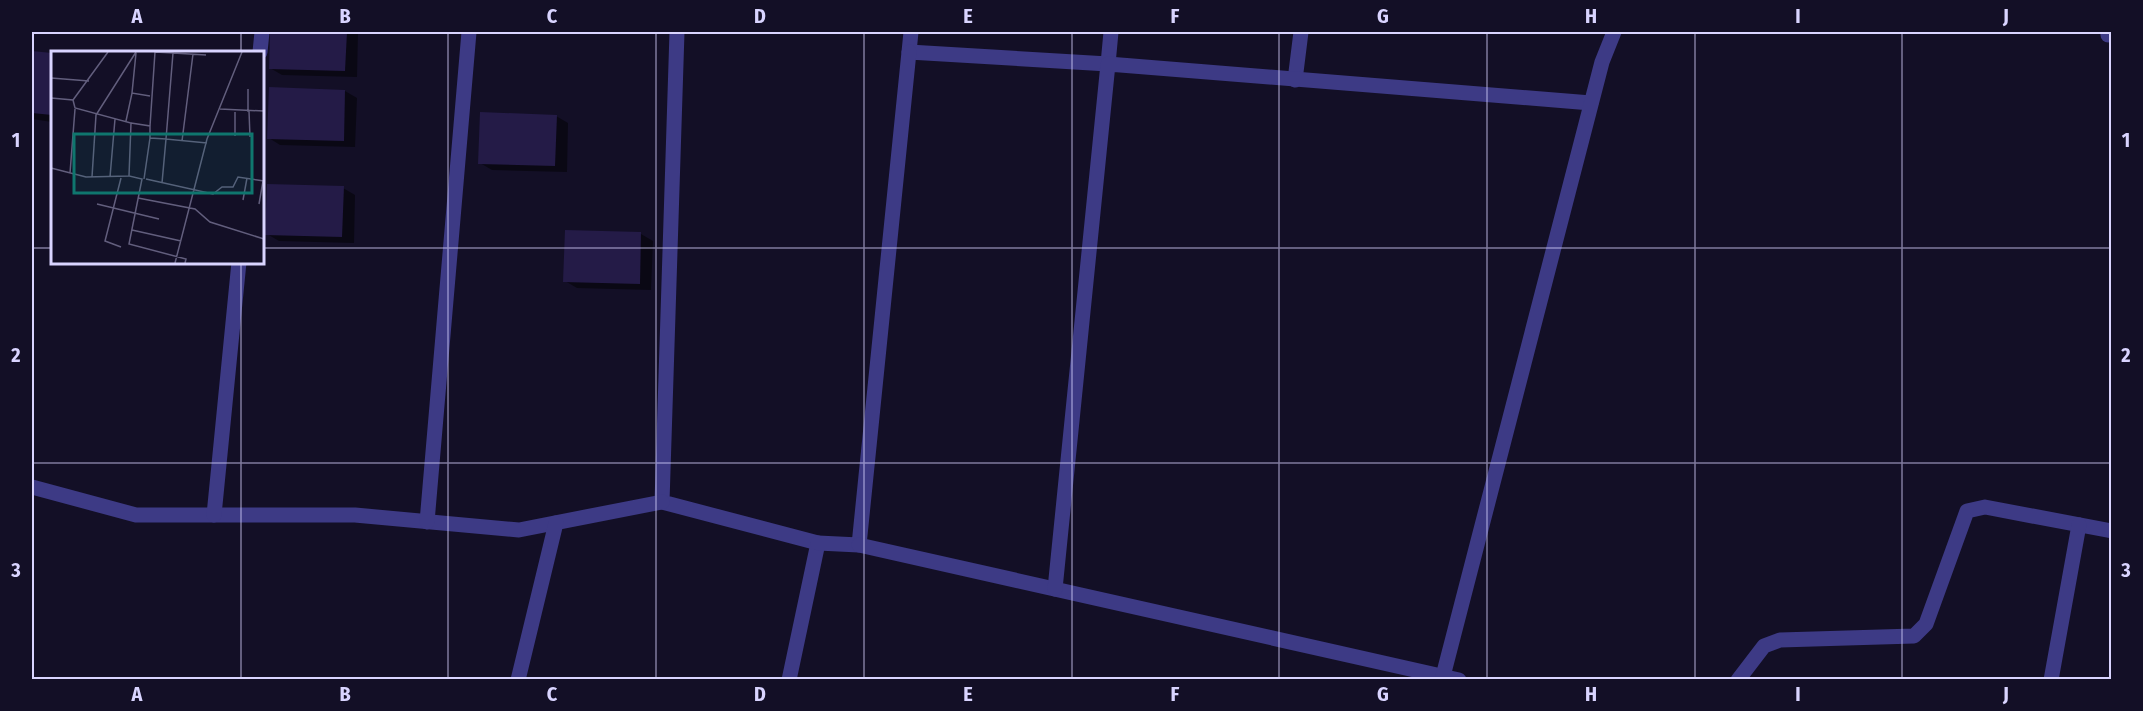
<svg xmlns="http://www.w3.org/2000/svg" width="2143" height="711" font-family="'Fira Sans Condensed',sans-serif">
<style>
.shadow{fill:#0007}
.building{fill:#241b47}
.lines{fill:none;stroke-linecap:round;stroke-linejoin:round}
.minor{stroke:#3d3a85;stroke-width:15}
.grid{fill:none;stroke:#d9d4ff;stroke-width:1.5;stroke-opacity:0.55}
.inset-road{fill:none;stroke:#625e7d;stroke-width:1.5}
.view{fill:#0f766e;fill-opacity:0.15;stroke:#0f766e;stroke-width:3}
.inset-edge{fill:none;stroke:#d9d4ff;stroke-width:3}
.neatline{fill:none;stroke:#d9d4ff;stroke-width:2}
.grid-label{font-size:20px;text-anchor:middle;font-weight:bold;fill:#d9d4ff}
</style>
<rect width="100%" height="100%" fill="#130f26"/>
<g class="shadow">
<polygon points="271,32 358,32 357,77 282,75 270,68"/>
<polygon points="32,53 52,55 52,122 32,119"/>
<polygon points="345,91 357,98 355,147 280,145 269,138"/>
<polygon points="556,116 568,123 567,172 492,170 480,163"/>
<polygon points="343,188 355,195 354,243 279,241 267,234"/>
<polygon points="566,231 641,234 653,241 651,290 577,288 565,281"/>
</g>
<g class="building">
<polygon points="270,32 347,32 345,71 269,69"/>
<polygon points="32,51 52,53 52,115 32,113"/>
<polygon points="269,87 345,90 344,141 267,139"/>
<polygon points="480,112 557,115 555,166 478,164"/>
<polygon points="267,184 344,186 342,237 265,235"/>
<polygon points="565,230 641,232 640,284 563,282"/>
</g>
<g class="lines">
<g class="minor">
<polyline points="677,32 662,502 818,543 789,680"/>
<polyline points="911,32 909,52 1108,64 1111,32"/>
<polyline points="2108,32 2108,35"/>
<polyline points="260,52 262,32"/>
<polyline points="1295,80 1301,32"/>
<polyline points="32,487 136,515 355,515 519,530 662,502"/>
<polyline points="214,515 239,262"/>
<polyline points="427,522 469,32"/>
<polyline points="818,543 859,545 909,52"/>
<polyline points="859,545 1459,680"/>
<polyline points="1055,589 1108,64 1591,103"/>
<polyline points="518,680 556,523"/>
<polyline points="1442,680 1602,62 1614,32"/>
<polyline points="1738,680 1764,646 1780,640 1914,636 1926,624 1967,511 1985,507 2112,531"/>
<polyline points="2051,680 2079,525"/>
</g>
</g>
<path class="grid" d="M241,32V52M448,32V680M656,32V680M864,32V680M1072,32V680M1279,32V680M1487,32V680M1695,32V680M1902,32V680M32,248H52M262,248H2112M241,262V680M32,463H2112"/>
<g transform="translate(51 51)">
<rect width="213" height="213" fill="#130f26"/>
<path class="inset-road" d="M122,2L155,4M0,27L38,30M81,42L85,2M0,47L22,49L24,57L80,72L78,125L91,128L78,193L135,208L134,212M22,49L57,1M169,58L213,60M198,60L199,86M197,61V38M75,70L81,42L99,45M80,72L99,75V87L115,88L122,2L104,1M99,75L104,1M184,85V61M131,90L142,3M0,117L35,126L78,125M19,122L24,58M41,126L45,64L85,1M59,126L64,68M70,127L54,190L70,196M93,128L99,87M95,128L162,143L171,136H182L187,126L213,130M111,132L115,88L156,92M87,147L144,158L159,171L213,188M192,149L196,127M46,153L108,168M208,153L212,130M81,179L130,190M124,212L156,88L191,1"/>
<path class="view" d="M23,83H201V142H23Z"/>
<rect width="213" height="213" class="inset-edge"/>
</g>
<rect width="2143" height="711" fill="none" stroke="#130f26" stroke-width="66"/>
<rect x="33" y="33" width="2077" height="645" class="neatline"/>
<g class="grid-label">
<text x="137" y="23">A</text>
<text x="345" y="23">B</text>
<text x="552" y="23">C</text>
<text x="760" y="23">D</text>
<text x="968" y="23">E</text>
<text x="1175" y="23">F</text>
<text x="1383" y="23">G</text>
<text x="1591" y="23">H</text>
<text x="1798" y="23">I</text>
<text x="2006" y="23">J</text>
<text x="16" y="147">1</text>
<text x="2126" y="147">1</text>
<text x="16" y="362">2</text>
<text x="2126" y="362">2</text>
<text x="16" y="577">3</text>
<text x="2126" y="577">3</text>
<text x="137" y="701">A</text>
<text x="345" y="701">B</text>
<text x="552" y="701">C</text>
<text x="760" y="701">D</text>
<text x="968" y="701">E</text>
<text x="1175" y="701">F</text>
<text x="1383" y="701">G</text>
<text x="1591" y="701">H</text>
<text x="1798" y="701">I</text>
<text x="2006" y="701">J</text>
</g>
</svg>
